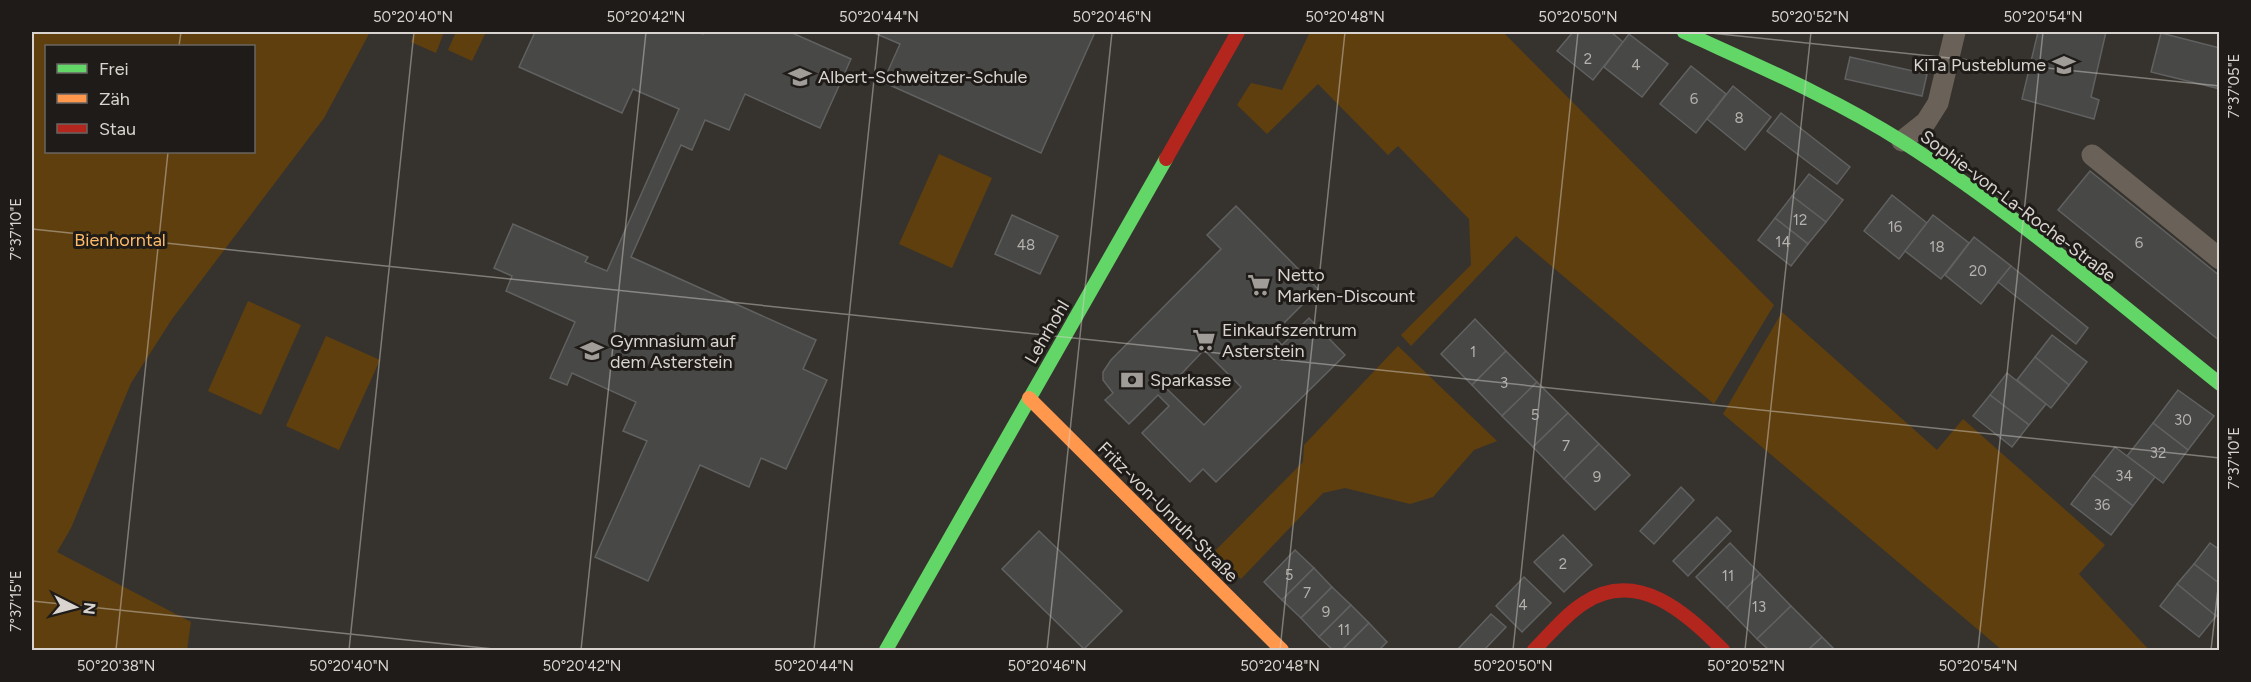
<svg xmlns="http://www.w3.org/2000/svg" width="2251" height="682" font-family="Figtree,sans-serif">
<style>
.green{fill:#603f0e;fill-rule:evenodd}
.building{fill:#484847;stroke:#606160;stroke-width:1.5;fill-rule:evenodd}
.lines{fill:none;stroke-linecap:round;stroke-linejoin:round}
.street{stroke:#6a6258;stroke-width:21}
.fast{stroke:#63d668;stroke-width:14}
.slow{stroke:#ff974d;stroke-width:14}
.jam{stroke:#b3261e;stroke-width:14}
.ticks{fill:none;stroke:#d9d4cf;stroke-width:1.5;stroke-opacity:0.45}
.labels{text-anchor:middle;stroke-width:6;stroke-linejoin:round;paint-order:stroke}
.number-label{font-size:15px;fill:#b5b1ad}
.poi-label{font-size:18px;fill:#d9d4cf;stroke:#1f1b18;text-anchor:start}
.street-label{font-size:18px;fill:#d9d4cf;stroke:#1f1b18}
.park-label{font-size:18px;fill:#febb68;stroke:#1f1b18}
.neatline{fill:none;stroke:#d9d4cf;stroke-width:2}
.ticks-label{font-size:15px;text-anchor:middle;fill:#d9d4cf}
</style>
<rect width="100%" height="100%" fill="#36332e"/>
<g class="green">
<path d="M32,32H370L324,118L172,319L131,383L71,528L57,552L191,622L187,650H32ZM46,46H254V152H46Z"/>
<polygon points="415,32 444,32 436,53 411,42"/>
<polygon points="456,32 486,32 472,61 448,50"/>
<polygon points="1310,32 1503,32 1774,305 1714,404 1516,236 1411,346 1401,335 1471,265 1469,219 1398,146 1388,155 1318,84 1267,134 1237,105 1251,83 1282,90"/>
<polygon points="939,154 992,178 952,268 899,244"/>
<polygon points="248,301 301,325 261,415 208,391"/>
<polygon points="1782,312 1937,450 1963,419 2105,545 2079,574 2149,650 2002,650 1723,414"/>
<polygon points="326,336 380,360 339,450 286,426"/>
<polygon points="1398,346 1497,441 1474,450 1433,497 1410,504 1345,488 1323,493 1241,579 1214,552 1303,462 1304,445"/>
</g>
<g class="building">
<polygon points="535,32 697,32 703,34 704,32 790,32 851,59 820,128 745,94 729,130 705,120 692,150 681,145 631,257 816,340 803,369 827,380 786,469 761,458 749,487 700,465 648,581 595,557 647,441 623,431 636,402 572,373 567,385 550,378 575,322 506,291 512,276 494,268 513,224 588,257 585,262 607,271 679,109 633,89 622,113 519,67"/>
<polygon points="872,32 1095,32 1041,153 883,82 900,44"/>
<polygon points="1573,32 1611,32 1623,42 1593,80 1557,51"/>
<polygon points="2038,32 2106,32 2091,97 2099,100 2094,119 2022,99"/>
<polygon points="2161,33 2220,48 2220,89 2151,72"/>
<polygon points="1629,34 1668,64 1642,97 1604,67"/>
<polygon points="1850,57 1927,74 1922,96 1845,79"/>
<polygon points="1691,66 1726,94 1696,133 1660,104"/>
<polygon points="1733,86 1771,117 1745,150 1707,119"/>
<polygon points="1781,113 1850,167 1837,184 1767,131"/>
<polygon points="2090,171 2220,276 2220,341 2058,210"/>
<polygon points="1809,174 1843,200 1826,222 1792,196"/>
<polygon points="1892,195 1927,223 1899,259 1864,231"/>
<polygon points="1792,196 1826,222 1808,244 1775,218"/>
<path d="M1236,206L1318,289L1272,335L1282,345L1309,318L1345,355L1216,482L1203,469L1190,482L1142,433L1169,406L1158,395L1129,424L1105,400L1113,393L1103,380V372L1111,360L1221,249L1207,235ZM1204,350L1241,387L1204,425L1167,389Z"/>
<polygon points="1012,215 1058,236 1040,274 995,254"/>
<polygon points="1933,215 1969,243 1941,279 1905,251"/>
<polygon points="1775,218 1808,244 1791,266 1758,240"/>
<polygon points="1974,237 2011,266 1981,304 1945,275"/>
<polygon points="2011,266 2088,328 2076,344 1998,282"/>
<polygon points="1475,319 1506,351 1472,385 1441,354"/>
<polygon points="2052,335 2087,362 2069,385 2035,357"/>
<polygon points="1506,351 1537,382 1502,416 1472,385"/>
<polygon points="2035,357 2069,385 2051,408 2017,380"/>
<polygon points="2007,373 2046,404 2029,425 1990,395"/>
<polygon points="1537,382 1568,413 1533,447 1502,416"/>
<polygon points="2178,390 2214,416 2188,450 2153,423"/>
<polygon points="1990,395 2029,425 2012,447 1973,416"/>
<polygon points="1568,413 1599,444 1564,479 1533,447"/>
<polygon points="2153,423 2188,450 2163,483 2127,456"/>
<polygon points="1599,444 1630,475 1595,510 1564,479"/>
<polygon points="2115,447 2155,477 2133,506 2093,475"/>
<polygon points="2093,475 2133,506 2111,535 2071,504"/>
<polygon points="1681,487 1694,500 1654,544 1640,531"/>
<polygon points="1717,517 1731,531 1688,576 1673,561"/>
<polygon points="1039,531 1122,611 1084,649 1002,569"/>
<polygon points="1563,535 1592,565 1564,592 1534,562"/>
<polygon points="1730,543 1760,574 1727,608 1696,577"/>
<polygon points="2210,543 2220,550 2220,584 2194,564"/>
<polygon points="1295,550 1314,568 1282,600 1264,582"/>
<polygon points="2194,564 2220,584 2220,611 2216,616 2177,584"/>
<polygon points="1314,568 1332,587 1301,618 1282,600"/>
<polygon points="1760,574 1791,606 1757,639 1727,608"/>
<polygon points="1524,577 1551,603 1522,632 1496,606"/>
<polygon points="2177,584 2216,616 2199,637 2160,606"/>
<polygon points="1332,587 1351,605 1319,637 1301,618"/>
<polygon points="1351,605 1369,623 1342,650 1333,650 1319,637"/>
<polygon points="1791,606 1822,637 1808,650 1769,650 1757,639"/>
<polygon points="1491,614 1506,627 1484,650 1457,650"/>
<polygon points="1369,623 1387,642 1379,650 1342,650"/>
<polygon points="1822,637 1835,650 1808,650"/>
</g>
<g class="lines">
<g class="street">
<polyline points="1902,141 1926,122 1938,103 1955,32"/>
<polyline points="2092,155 2220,259"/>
</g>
<g class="fast">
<path d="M1684,32C1758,66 1834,98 1903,142C2015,213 2116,301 2220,384"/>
<polyline points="886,650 1166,159"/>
</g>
<polyline class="slow" points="1029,398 1282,650"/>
<g class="jam">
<polyline points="1166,159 1238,32"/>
<path d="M1534,650C1550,634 1565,615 1584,603C1637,568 1687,613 1723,650"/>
</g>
</g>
<path class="ticks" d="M1701,32L2220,86M179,46L181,32M32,229L2220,458M32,601L503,650M116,650L168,152M349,650L414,32M581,650L646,32M814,650L879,32M1047,650L1112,32M1280,650L1345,32M1513,650L1578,32M1745,650L1811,32M1978,650L2043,32M2211,650L2220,571"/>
<defs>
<g id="school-bare" transform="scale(1.8)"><path d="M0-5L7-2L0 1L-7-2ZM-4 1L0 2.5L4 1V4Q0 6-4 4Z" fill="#a09c97" stroke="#1f1b18" stroke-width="2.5" paint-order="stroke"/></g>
<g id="supermarket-bare" transform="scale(1.8)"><path d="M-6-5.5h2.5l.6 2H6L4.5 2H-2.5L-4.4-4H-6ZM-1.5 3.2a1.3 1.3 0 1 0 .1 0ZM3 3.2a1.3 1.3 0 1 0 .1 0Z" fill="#a09c97" stroke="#1f1b18" stroke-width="2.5" paint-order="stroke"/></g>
<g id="bank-bare" transform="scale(1.8)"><path d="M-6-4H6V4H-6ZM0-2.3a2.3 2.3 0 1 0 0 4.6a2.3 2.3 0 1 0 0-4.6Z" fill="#a09c97" stroke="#1f1b18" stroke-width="2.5" paint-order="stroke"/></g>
</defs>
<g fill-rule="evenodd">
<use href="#school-bare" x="2064" y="65"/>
<use href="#school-bare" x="800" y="77"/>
<use href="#supermarket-bare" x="1259" y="285"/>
<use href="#supermarket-bare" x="1204" y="340"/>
<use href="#school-bare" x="592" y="351"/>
<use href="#bank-bare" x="1132" y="380"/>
</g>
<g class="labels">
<g class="number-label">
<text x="1588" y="64">2</text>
<text x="1636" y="70">4</text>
<text x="1694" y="104">6</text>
<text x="1739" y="123">8</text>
<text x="1800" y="225">12</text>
<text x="1895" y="232">16</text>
<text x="1783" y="247">14</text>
<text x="2139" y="248">6</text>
<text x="1026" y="250">48</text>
<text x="1937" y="252">18</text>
<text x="1978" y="276">20</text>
<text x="1473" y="357">1</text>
<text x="1504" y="388">3</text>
<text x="1535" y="420">5</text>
<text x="2183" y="425">30</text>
<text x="1566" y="451">7</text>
<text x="2158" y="458">32</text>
<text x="2124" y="481">34</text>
<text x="1597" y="482">9</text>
<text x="2102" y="510">36</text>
<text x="1563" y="569">2</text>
<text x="1289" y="580">5</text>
<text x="1728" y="581">11</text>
<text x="1307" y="598">7</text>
<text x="1523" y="610">4</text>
<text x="1759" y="612">13</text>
<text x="1326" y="617">9</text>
<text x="1344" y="635">11</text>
</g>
<g class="poi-label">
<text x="2046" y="71" text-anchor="end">KiTa Pusteblume</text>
<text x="818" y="83">Albert-Schweitzer-Schule</text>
<text x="1277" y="281">Netto<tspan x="1277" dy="21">Marken-Discount</tspan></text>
<text x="1222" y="336">Einkaufszentrum<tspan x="1222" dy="21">Asterstein</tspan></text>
<text x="610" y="347">Gymnasium auf<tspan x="610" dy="21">dem Asterstein</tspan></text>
<text x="1150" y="386">Sparkasse</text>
</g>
<g class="street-label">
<text transform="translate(2018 206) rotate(37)" y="6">Sophie-von-La-Roche-Straße</text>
<text transform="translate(1047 332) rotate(-60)" y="6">Lehrhohl</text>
<text transform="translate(1168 512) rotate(45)" y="6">Fritz-von-Unruh-Straße</text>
</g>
<g class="park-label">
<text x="120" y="246">Bienhorntal</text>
</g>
</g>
<rect width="2251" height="682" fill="none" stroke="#1f1b18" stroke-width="66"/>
<rect x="45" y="45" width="210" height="108" fill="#1f1b18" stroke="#696561" stroke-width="1.5"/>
<rect x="57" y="64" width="30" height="9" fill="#63d668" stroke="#696561" stroke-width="1.5"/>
<text x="99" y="75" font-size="18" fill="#d9d4cf">Frei</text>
<rect x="57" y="94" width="30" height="9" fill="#ff974d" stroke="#696561" stroke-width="1.5"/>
<text x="99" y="105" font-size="18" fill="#d9d4cf">Zäh</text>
<rect x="57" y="124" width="30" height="9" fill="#b3261e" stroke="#696561" stroke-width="1.5"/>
<text x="99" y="135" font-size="18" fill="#d9d4cf">Stau</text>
<g transform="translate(75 607) rotate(96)" stroke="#1f1b18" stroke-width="4.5" paint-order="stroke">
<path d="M0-4.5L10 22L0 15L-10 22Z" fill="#d9d4cf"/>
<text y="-9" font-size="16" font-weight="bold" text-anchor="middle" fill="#d9d4cf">N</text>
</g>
<rect x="33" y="33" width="2185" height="616" class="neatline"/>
<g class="ticks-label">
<text x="413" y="22">50°20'40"N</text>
<text x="646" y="22">50°20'42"N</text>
<text x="879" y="22">50°20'44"N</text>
<text x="1112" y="22">50°20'46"N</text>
<text x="1345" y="22">50°20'48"N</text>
<text x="1578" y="22">50°20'50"N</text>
<text x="1810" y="22">50°20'52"N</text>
<text x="2043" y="22">50°20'54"N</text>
<text transform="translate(2234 86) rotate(-90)" y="5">7°37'05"E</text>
<text transform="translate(16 229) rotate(-90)" y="5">7°37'10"E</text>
<text transform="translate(2234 458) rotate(-90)" y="5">7°37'10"E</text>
<text transform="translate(16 601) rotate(-90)" y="5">7°37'15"E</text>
<text x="116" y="671">50°20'38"N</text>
<text x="349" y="671">50°20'40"N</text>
<text x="582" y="671">50°20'42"N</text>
<text x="814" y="671">50°20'44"N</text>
<text x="1047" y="671">50°20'46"N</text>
<text x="1280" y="671">50°20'48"N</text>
<text x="1513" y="671">50°20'50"N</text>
<text x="1746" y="671">50°20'52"N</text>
<text x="1978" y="671">50°20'54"N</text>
</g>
</svg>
